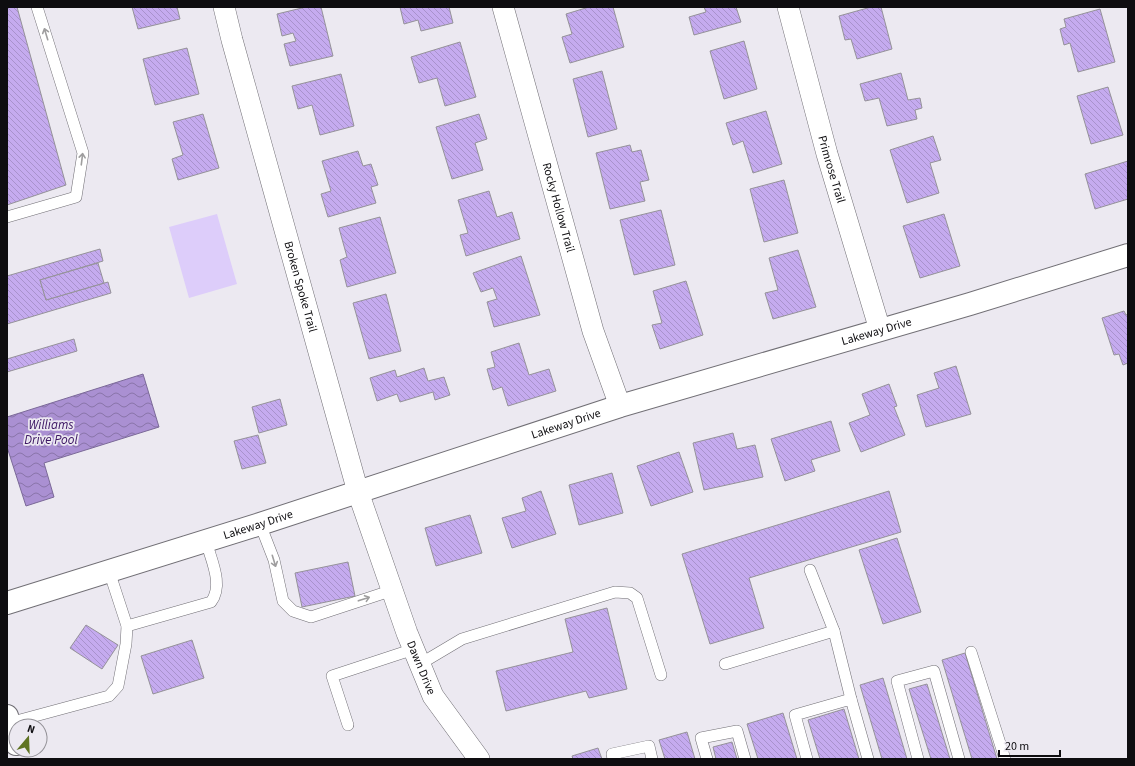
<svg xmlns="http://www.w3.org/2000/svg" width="1135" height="766" font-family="'Source Sans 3',sans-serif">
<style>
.garden{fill:#ddcdfa}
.water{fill:url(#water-waves);stroke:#7b6998}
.building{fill:url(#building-back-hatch);stroke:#959299}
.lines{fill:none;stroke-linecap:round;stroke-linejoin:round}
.service-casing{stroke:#716f75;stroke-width:12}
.minor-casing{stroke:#716f75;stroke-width:22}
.secondary-casing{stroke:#716f75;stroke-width:24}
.service{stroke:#fff;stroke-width:11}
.minor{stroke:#fff;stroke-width:21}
.secondary{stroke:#fff;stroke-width:22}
.oneway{stroke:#9f9e9f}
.labels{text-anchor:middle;stroke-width:3.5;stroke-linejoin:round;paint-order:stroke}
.street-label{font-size:12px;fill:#0e0d10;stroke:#ece9f1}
.water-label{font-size:13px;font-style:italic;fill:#3b1462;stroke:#ece9f1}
</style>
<defs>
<pattern id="water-waves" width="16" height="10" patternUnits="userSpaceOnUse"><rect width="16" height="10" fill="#aa90d2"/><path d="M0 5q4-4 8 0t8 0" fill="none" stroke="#8974a9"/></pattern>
<pattern id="building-back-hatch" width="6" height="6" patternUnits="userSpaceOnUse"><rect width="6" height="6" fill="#c5abef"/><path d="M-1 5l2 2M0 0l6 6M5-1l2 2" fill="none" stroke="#a892cc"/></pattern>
</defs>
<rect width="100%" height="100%" fill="#ece9f1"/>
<polygon class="garden" points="217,214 237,284 189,298 169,227"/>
<polygon class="water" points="143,374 159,427 44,463 54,497 26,506 7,447 7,417"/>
<g class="building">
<polygon points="7,7 17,7 66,185 7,205"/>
<polygon points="132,7 177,7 180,19 138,29"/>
<polygon points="306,7 321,7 333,56 290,66 284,44 296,41 293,33 282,36 277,14"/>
<polygon points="400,7 449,7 453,23 421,31 418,20 404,24"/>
<polygon points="589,7 613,7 624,47 570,63 562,37 572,34 566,14"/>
<polygon points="704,7 736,7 741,22 694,35 689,17 706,12"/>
<polygon points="871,7 881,7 892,49 857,59 851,39 845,40 839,16"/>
<polygon points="1100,9 1115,62 1078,72 1070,43 1064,45 1060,29 1066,27 1064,19"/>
<polygon points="744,41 757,89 724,99 710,51"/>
<polygon points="460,42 476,97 445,106 437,78 419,83 411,57"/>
<polygon points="187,48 199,94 155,105 143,59"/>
<polygon points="602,71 617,129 588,137 573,79"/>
<polygon points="901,73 908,100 920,98 922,108 915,110 917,119 887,126 879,98 865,101 860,84"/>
<polygon points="341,74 354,126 320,135 312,105 298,109 292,86"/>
<polygon points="1108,87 1123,135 1091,144 1077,96"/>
<polygon points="766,111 782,164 753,173 743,141 733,145 726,123"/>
<polygon points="203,114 219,168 178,180 172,159 183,155 173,122"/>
<polygon points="479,114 487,139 475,143 483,170 452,179 436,127"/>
<polygon points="933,136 941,160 930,163 939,193 907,203 890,150"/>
<polygon points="630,145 632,152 641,150 649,180 640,182 645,201 610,209 596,153"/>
<polygon points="358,151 363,166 371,164 378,185 371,187 376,203 328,217 321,194 331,191 322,161"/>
<polygon points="1128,161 1128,199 1095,209 1085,174"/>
<polygon points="784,180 798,233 764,242 750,189"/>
<polygon points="489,191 497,217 512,212 520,239 466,256 460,235 468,233 458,200"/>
<polygon points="661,210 675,265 634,275 620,220"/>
<polygon points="944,214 960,266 920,278 903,226"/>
<polygon points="380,217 396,273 347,287 340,260 347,257 339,228"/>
<polygon points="100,249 103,261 40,280 46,300 108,282 111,293 7,324 7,276"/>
<polygon points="798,250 816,307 773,319 765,293 778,290 769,258"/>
<polygon points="521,256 540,315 494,327 487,302 497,299 493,288 481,292 473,273"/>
<polygon points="98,263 104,283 46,300 40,280"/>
<polygon points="686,281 703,335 660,349 652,325 662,323 653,291"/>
<polygon points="386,294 401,351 369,359 353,303"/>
<polygon points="1124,311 1126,315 1128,314 1128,363 1123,365 1119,354 1114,355 1102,318"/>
<polygon points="74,339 77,351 7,372 7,359"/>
<polygon points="519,343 529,375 549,369 556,391 508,406 502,387 493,390 487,369 495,367 491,352"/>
<polygon points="956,366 971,414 926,427 917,395 939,388 934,373"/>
<polygon points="424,368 428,381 444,377 450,395 435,400 433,392 400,402 397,394 377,401 370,378 395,370 397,377"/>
<polygon points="889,384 897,406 894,407 905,435 861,452 849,423 870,415 862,394"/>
<polygon points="280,399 287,425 259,433 252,407"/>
<polygon points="831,421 840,451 811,460 815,471 785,481 771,439"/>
<polygon points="733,433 737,449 755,445 763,477 704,490 693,443"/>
<polygon points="258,435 266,463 242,469 234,441"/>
<polygon points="679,452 693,492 651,506 637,466"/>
<polygon points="612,473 623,513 579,525 569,485"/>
<polygon points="541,491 556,534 512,548 502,518 526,511 522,498"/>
<polygon points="889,491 901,532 749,578 764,628 710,644 682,554"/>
<polygon points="470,515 482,553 436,566 425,528"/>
<polygon points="897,538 921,612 883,624 859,550"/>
<polygon points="348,562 355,596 302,607 295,573"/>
<polygon points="607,608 627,689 589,698 586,691 506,711 496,671 573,652 565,619"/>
<polygon points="86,625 118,645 102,669 70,648"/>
<polygon points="192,640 204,678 153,694 141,656"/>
<polygon points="965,653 997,759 972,759 942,660"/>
<polygon points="883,678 907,759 882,759 860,685"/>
<polygon points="927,684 950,759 931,759 909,689"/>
<polygon points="844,709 859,759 820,759 808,720"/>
<polygon points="783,713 797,759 758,759 747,724"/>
<polygon points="687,732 695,759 665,759 659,740"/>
<polygon points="732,742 737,759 716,759 713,747"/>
<polygon points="598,748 602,759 573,759 572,756"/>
</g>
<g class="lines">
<g class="service-casing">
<g id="service">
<polyline points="7,217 76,197 83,153 37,7"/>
<polyline points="260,524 274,560 283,601 293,611 311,617 393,590"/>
<polyline points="810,570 834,631 851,699"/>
<path d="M127,626L211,602C224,585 211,560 206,541"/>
<polyline points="971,652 1005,759"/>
<polyline points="420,664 462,639 615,592 630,593 637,598 661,675"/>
<polyline points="725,664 834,631"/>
<polyline points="9,723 109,696 118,686 126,644 127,626 109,571"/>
<polyline points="348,725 332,676 414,649"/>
<polyline points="613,759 612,754 649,746 652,759"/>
<polyline points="707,759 701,738 737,731 745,759"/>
<polyline points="807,759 795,715 851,699 868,759"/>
<polyline points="918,759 897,681 934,671 959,759"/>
</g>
</g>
<g class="minor-casing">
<g id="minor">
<path id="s1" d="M224,7L232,40L358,492L407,633L433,696L479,759"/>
<path id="s2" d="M503,7L593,331L620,406"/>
<path id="s3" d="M788,7L827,154L880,330"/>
</g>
</g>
<g class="secondary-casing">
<g id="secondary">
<path id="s4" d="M7,603L260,524L620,406L970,304L1128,255"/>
<polyline points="7,716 16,744"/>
</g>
</g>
<use href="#service" class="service"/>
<use href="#minor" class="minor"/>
<use href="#secondary" class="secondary"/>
</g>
<defs><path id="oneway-shaft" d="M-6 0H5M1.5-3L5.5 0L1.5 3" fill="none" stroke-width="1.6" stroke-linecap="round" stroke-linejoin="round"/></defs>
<g class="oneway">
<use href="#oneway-shaft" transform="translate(46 34) rotate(-107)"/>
<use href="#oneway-shaft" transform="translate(82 159) rotate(-83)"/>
<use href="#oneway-shaft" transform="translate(274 561) rotate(73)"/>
<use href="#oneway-shaft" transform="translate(364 599) rotate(-18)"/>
</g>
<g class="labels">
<g class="street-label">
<text dy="4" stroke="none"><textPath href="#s3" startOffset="168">Primrose Trail</textPath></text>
<text dy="4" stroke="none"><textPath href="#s2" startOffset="208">Rocky Hollow Trail</textPath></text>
<text dy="4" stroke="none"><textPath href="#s1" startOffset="290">Broken Spoke Trail</textPath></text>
<text dy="4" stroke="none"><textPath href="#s4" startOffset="911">Lakeway Drive</textPath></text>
<text dy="4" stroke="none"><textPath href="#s4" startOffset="587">Lakeway Drive</textPath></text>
<text dy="4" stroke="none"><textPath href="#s4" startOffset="263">Lakeway Drive</textPath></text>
<text dy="4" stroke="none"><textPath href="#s1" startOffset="690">Dawn Drive</textPath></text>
</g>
<g class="water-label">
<text x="51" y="429">Williams<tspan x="51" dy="15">Drive Pool</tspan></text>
</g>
</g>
<rect width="1135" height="766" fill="none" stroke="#0e0d10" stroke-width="16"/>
<g transform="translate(28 738) rotate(19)"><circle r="19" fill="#ece9f1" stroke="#939197"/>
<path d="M0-3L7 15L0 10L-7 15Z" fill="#5f7322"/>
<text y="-6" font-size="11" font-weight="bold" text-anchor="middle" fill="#0e0d10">N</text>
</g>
<path d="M999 750v6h61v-6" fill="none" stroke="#0e0d10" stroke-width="2"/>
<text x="1005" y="750" font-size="12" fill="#0e0d10" stroke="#ece9f1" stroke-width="3" paint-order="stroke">20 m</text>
</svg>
